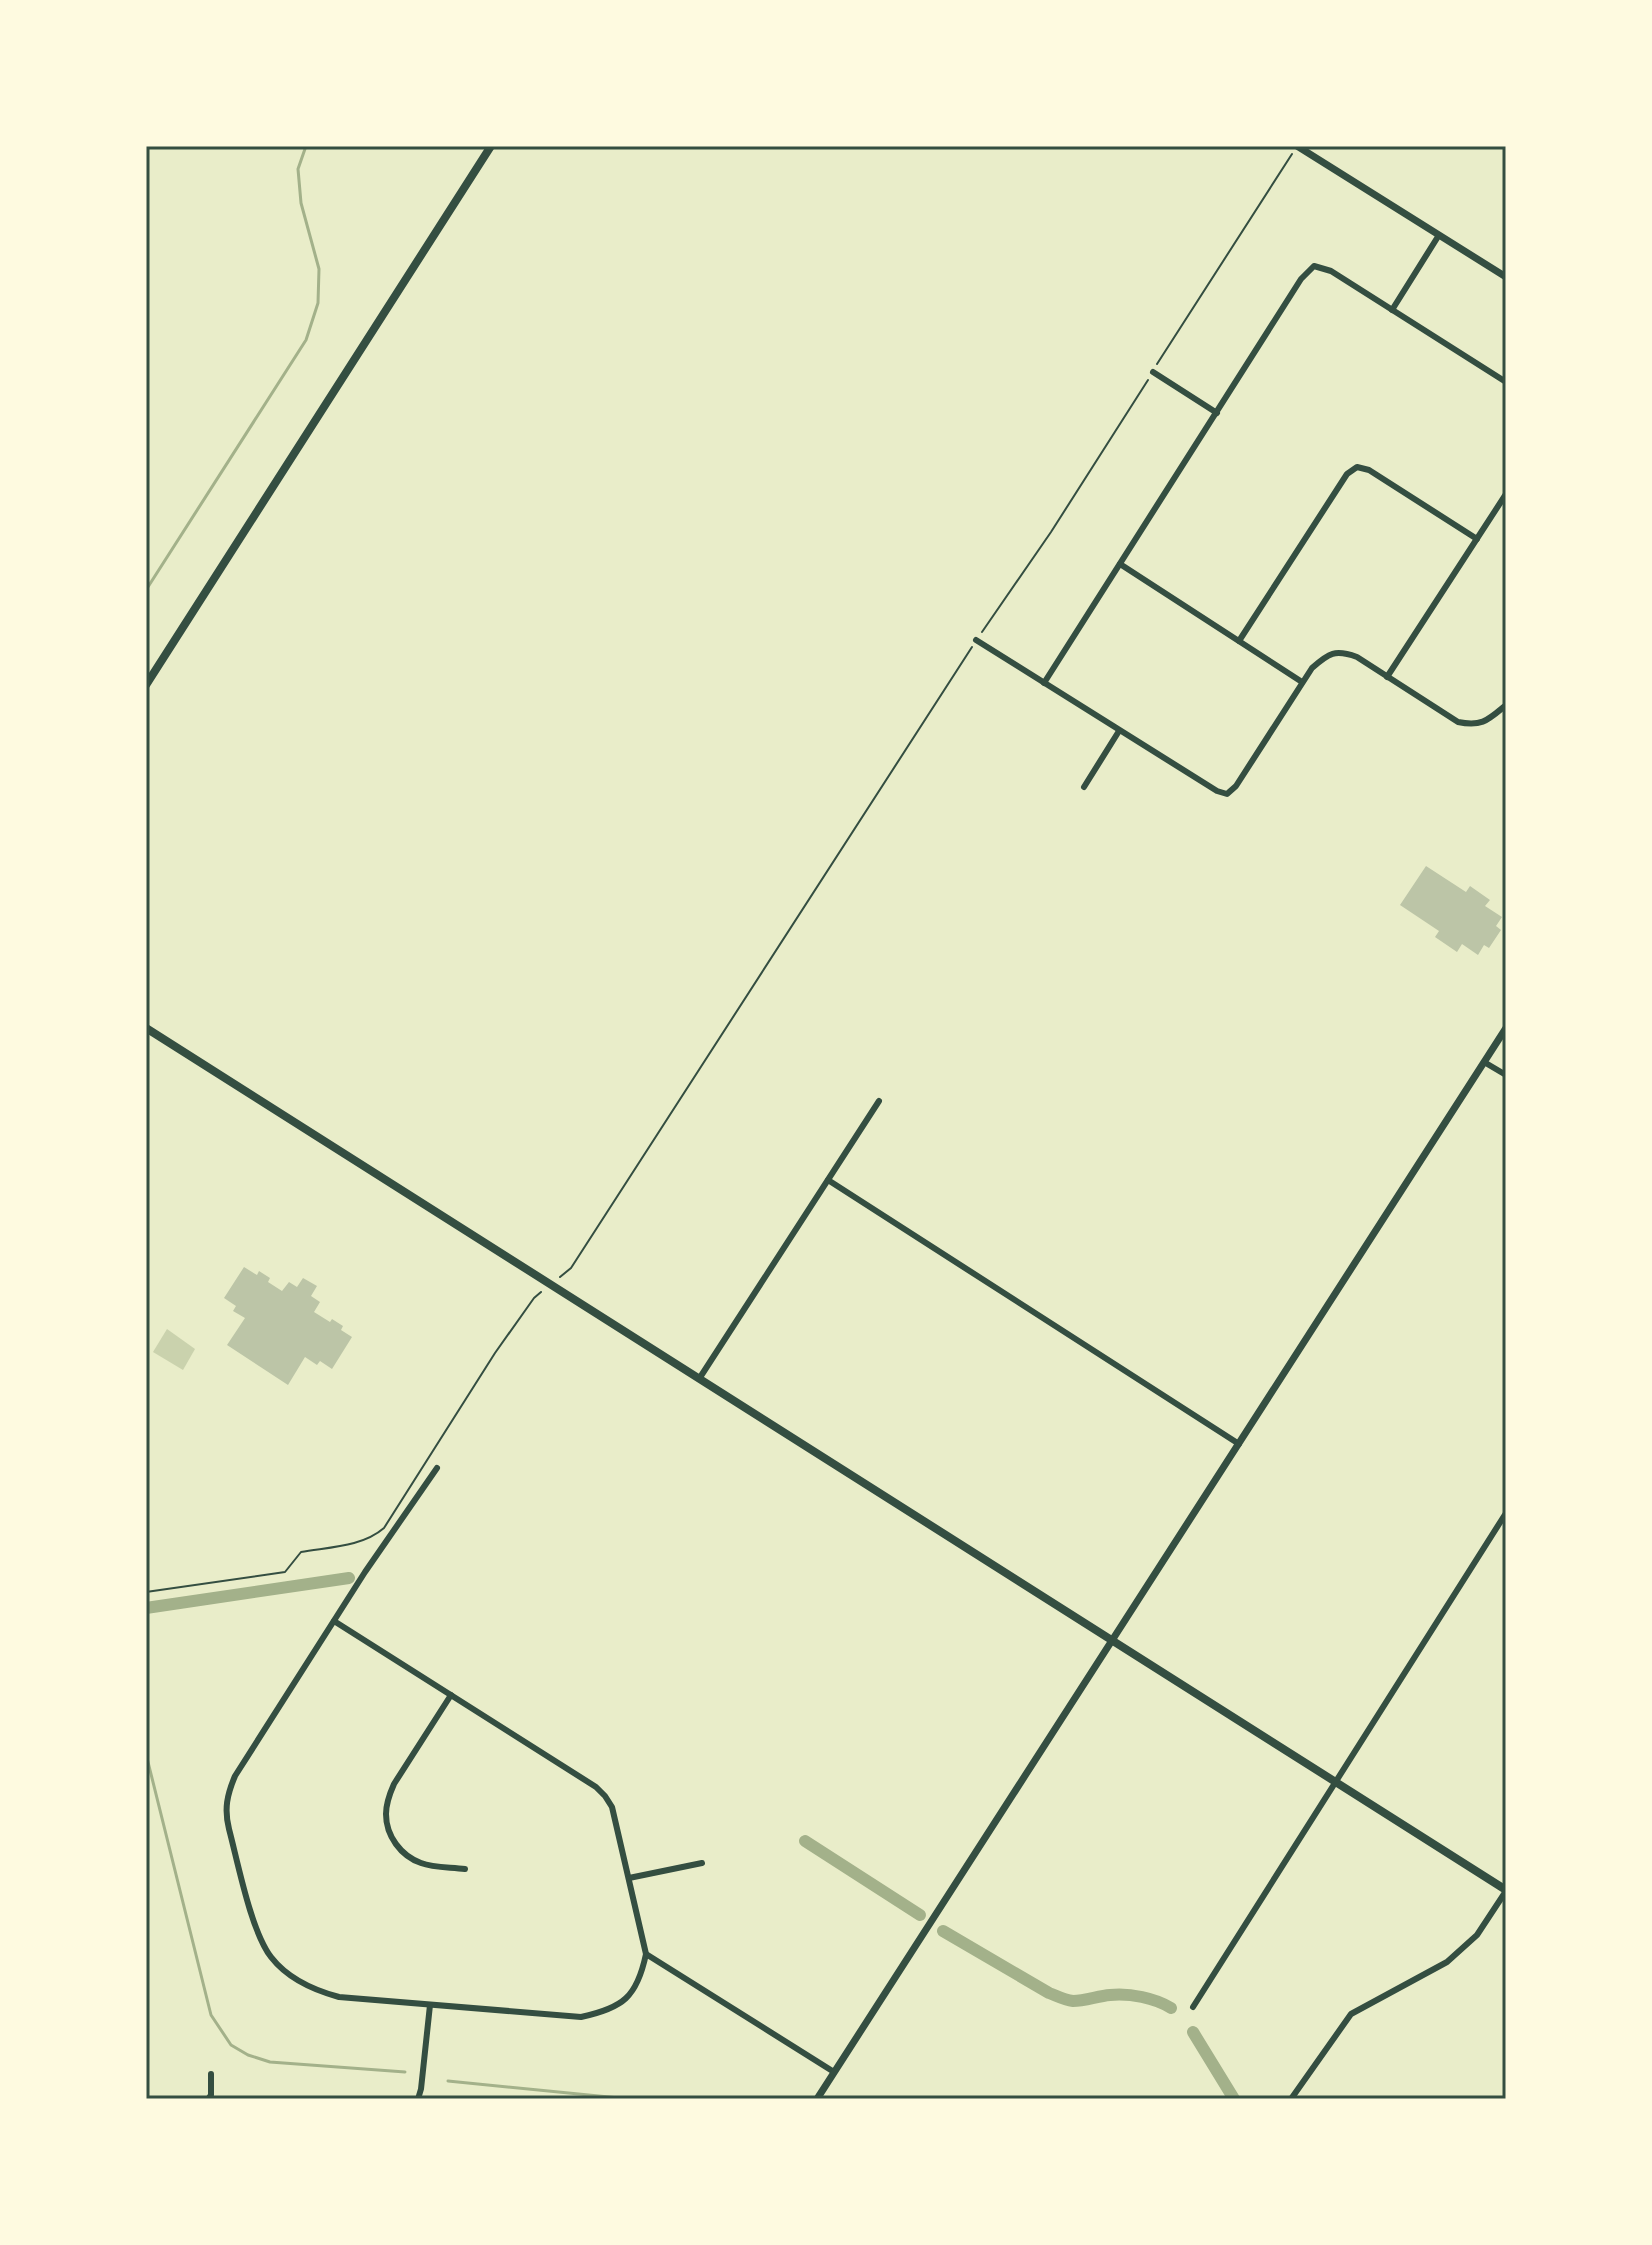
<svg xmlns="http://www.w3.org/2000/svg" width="1652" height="2245" font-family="Rubik,sans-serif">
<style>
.green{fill:#cad2ad}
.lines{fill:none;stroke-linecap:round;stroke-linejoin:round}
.stream{stroke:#a3b18a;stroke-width:3}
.canal{stroke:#a3b18a;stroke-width:12}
.building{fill:#bcc5a7}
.path{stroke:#344e41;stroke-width:2}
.minor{stroke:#344e41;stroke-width:6}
.tertiary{stroke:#344e41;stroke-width:7}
.secondary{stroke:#344e41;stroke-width:8}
.neatline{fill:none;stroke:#344e41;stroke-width:3}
</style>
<rect width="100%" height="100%" fill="#e9edc9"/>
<polygon class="green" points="167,1329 195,1349 183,1370 153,1352"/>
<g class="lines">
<g class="stream">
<polyline points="146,590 306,340 318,303 319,269 301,203 298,169 306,146"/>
<polyline points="146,1754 211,2015 231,2045 248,2055 270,2062 405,2072"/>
<polyline points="448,2081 629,2099"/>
</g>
<g class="canal">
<polyline points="146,1608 349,1578"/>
<polyline points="805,1841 920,1915"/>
<path d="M943,1931L1049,1993C1057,1996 1064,2000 1073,2001C1085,2001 1098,1996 1110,1995C1130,1993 1155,1998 1171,2008"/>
<polyline points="1193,2032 1234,2099"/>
</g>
</g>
<g class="building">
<polygon points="1426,866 1466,892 1470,886 1490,900 1485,906 1502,917 1496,926 1501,930 1489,948 1484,945 1478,955 1462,944 1457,952 1435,937 1439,931 1400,905"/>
<polygon points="244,1267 257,1275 259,1271 270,1278 268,1282 282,1291 289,1282 297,1287 303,1278 317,1286 311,1296 320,1302 314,1312 330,1322 332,1319 343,1326 341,1330 352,1337 332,1369 320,1361 317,1365 305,1357 288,1385 227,1345 245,1318 233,1311 236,1306 224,1298"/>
</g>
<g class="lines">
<g class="path">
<polyline points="1157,364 1292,154"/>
<polyline points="982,632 1051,532 1148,380"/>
<polyline points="560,1277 571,1268 972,647"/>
<path d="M146,1592L285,1572L301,1552C329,1547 362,1547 384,1528L495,1353L534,1298L541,1292"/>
</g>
<g class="minor">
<polyline points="1392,310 1439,235"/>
<polyline points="1153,372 1217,413"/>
<polyline points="1120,564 1302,682"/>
<path d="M976,640L1217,791L1227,794L1236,786L1312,668C1329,653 1335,649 1357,657L1458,722C1482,727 1488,720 1506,705"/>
<polyline points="1239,641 1347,474 1357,467 1369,470 1477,539"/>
<polyline points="1387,677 1506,494"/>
<polyline points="1044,683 1301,279 1314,266 1331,271 1506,382"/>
<polyline points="1084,787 1119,731"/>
<polyline points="1484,1062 1506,1075"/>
<polyline points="828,1180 1239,1444"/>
<polyline points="699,1379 879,1101"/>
<path d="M437,1468L365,1572L235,1776C227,1795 224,1809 229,1829C238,1863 251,1931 271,1957C288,1979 313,1990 339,1997L581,2017C623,2008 637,1997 646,1954"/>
<polyline points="334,1621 596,1787 605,1796 612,1807 646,1954 834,2072"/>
<path d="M451,1695L394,1784C390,1793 386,1804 386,1814C386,1836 401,1856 421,1863C434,1868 451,1867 465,1869"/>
<polyline points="629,1878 702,1863"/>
<polyline points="1193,2007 1506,1513"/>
<polyline points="208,2099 211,2095 211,2074"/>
<polyline points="418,2099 421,2089 430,2005"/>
<polyline points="1291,2099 1351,2014 1447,1962 1477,1935 1506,1891"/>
</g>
<g class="tertiary">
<polyline points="1297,146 1506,277"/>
<polyline points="817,2099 1506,1028"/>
</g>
<g class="secondary">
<polyline points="146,685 491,146"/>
<polyline points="146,1028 1506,1890"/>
</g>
</g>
<rect width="1652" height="2245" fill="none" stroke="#fefae0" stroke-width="296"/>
<rect x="148" y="148" width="1356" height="1949" class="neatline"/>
</svg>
